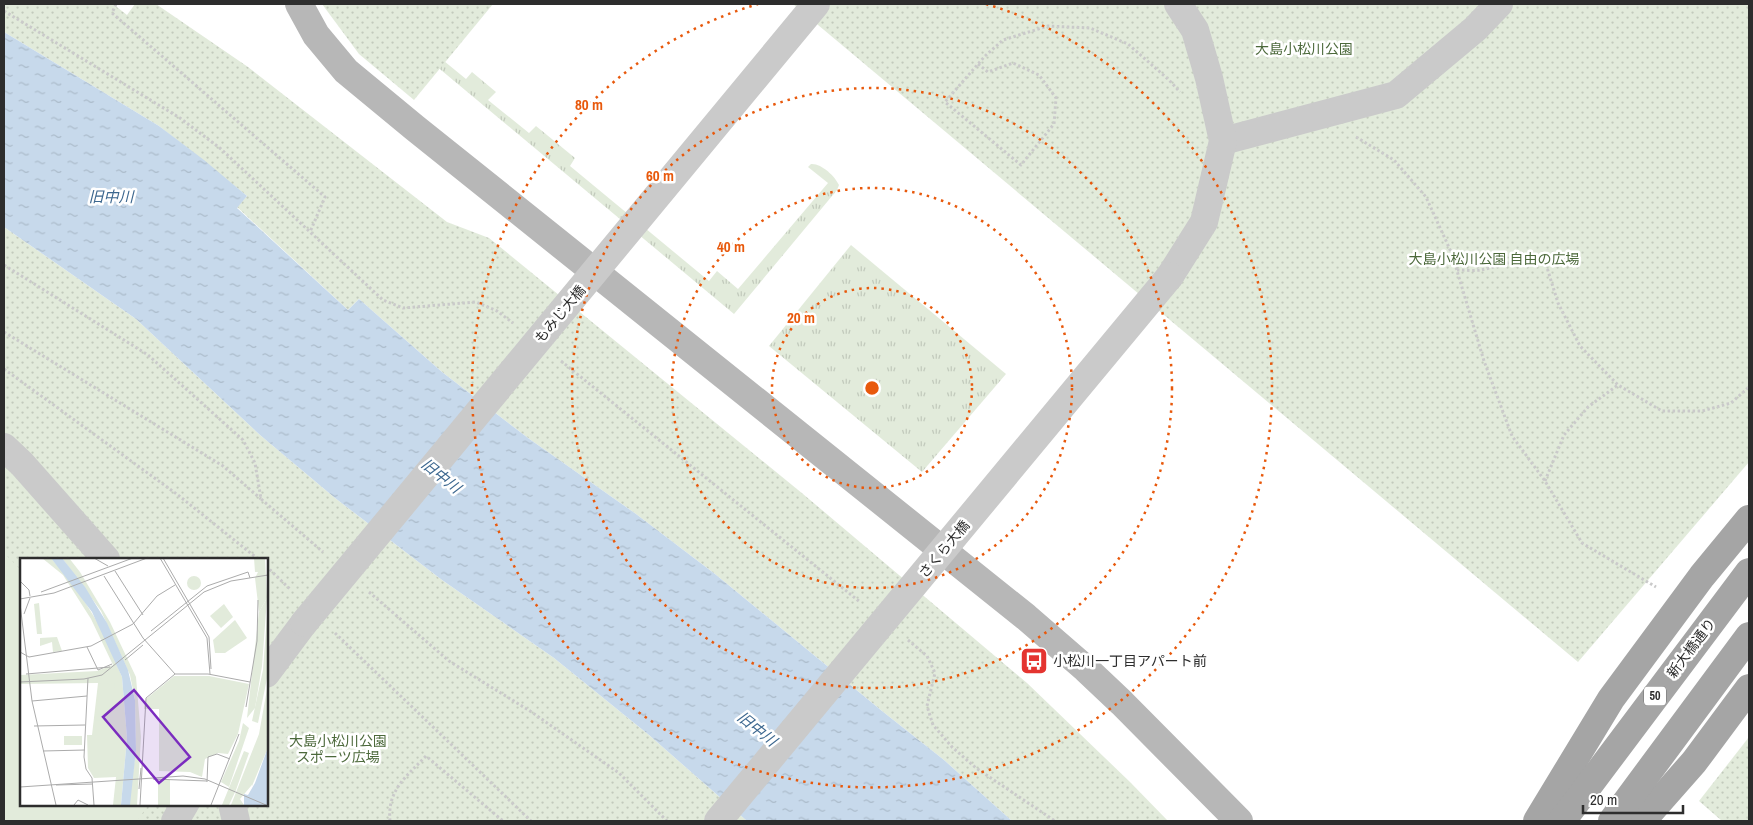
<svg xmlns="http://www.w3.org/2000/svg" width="1753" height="825" font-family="'Archivo Narrow','Noto Sans JP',sans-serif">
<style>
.grass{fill:url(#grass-tufts)}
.park{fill:url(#park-dots);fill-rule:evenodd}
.pitch{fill:#e2ebdb}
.water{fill:url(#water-ripples)}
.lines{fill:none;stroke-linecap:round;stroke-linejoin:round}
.path{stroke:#cacaca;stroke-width:3;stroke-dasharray:2.5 2.5;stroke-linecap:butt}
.street{stroke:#cacaca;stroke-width:28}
.secondary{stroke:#b7b7b7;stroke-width:28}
.primary{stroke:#a5a5a5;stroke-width:28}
.street-bridge{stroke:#cacaca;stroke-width:28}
.primary-bridge{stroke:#a5a5a5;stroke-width:28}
.ring{fill:none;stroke:#e8590c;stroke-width:2.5;stroke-dasharray:2.5 5}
.labels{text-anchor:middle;stroke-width:5;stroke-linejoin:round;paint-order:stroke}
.shield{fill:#fff;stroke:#6c6c6c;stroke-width:1}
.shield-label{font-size:12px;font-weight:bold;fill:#2d2d2d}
.park-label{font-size:14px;fill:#4c693b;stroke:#fff}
.street-label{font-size:14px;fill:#2d2d2d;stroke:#fff}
.poi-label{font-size:14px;fill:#2d2d2d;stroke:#fff;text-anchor:start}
.water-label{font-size:15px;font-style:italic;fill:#3c678f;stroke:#fff}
.inset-road{fill:none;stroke:#ababab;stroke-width:1}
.view{fill:#7b2cbf;fill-opacity:0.15;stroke:#7b2cbf;stroke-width:2.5}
.inset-edge{fill:none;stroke:#2d2d2d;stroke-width:2.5}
.centre{fill:#e8590c;stroke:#fff;stroke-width:2.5}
.ring-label{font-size:15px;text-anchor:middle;font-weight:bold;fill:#e8590c;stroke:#fff;stroke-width:5;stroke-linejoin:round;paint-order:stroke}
</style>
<defs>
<pattern id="grass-tufts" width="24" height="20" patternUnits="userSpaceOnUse" patternTransform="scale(1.25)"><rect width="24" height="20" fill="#e2ebdb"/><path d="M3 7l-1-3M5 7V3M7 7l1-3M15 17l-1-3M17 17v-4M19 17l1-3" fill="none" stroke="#c2cabc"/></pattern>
<pattern id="park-dots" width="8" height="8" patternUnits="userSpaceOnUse" patternTransform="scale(1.25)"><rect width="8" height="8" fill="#e2ebdb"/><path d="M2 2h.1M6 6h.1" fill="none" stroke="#c2cabc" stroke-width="1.8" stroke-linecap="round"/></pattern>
<pattern id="water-ripples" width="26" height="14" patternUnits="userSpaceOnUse" patternTransform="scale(1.25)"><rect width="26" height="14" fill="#c7d9eb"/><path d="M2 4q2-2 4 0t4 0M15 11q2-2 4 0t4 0" fill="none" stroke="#abbbca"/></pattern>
</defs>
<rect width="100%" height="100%" fill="#fff"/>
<g class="grass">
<path d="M417,50L444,61L466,79L472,72L496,92L488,100L529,133L536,126L575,158L570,166L709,281L717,271L738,289L828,183L808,167L811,164C821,163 835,176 839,185L837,190L734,314Z"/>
<polygon points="851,245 1006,374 922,472 769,346"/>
</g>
<g class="park">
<polygon points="4,4 113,4 127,15 135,4 156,4 248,67 447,222 489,238 803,494 1027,683 1130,782 1168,821 1012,821 944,760 882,711 715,574 636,514 528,438 442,372 359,299 348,310 237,207 247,196 159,126 4,32"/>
<polygon points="322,4 493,4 414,100 359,54"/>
<polygon points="793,4 1749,4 1749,462 1578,662"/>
<path d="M4,227L136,319L260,435L335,498L442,580L554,658L649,735L747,821H4ZM21,559H266V804H21Z"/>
<polygon points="1749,737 1749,821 1722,821 1699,801"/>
</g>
<polygon class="pitch" points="4,553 21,570 21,804 149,804 137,821 4,821"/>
<polygon class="water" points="4,32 159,126 204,160 247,196 237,208 348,310 359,299 442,372 528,438 636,514 715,574 882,711 944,760 1012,821 747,821 649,735 554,658 442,580 335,498 260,435 136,319 4,227"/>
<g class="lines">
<g class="path">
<polyline points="116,4 112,13 325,197 310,232"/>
<polyline points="4,11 180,118 221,149 383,300 403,308 476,302 497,311 513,323"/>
<polyline points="978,64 988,72 1013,63 1039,75 1056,98 1054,124 1021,165 945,102 985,56 1003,40 1048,26 1090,28 1128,44 1169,80 1180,92"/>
<polyline points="1356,137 1394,160 1426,197 1452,254 1484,361 1512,436 1545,481 1582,543 1656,587"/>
<polyline points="4,265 148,355 243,440 255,463 261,499 323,552"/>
<path d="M1457,270C1465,270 1474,271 1481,270C1501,266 1524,256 1544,258L1558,303L1580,346L1618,385L1662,411H1702L1731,403L1749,387"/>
<polyline points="4,332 223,466 261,499"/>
<polyline points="561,361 860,602"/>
<polyline points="4,369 178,495 258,559"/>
<polyline points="1545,481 1564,435 1588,407 1618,385"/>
<polyline points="266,566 291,590"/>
<polyline points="369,592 449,661 530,711 619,773 667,821"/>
<polyline points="335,633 531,821"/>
<polyline points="908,640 927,656 935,673 927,706 933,725 952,747 976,768 1055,821"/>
<path d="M390,821C387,790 406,777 426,756L503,821"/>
</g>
<g class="street">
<polyline points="1223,141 1396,95 1475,29 1499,4"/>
<polyline points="1170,276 1204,222 1223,141 1209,78 1195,30 1178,4"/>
<polyline points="4,447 22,464 106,559"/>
<polyline points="266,674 304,623"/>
<polyline points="232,804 236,821"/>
<polyline points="175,821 185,804"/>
</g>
<polyline class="secondary" points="299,4 316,35 346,71 415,128 1026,617 1086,669 1122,703 1239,821"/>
<polyline class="primary" points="1642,821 1694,762 1749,688"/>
<g class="street-bridge">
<polyline points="304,623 816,4"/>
<polyline points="718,821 1170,276"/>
</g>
<g class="primary-bridge">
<polyline points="1537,821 1611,699 1702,576 1749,519"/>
<polyline points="1562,821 1749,572"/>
<polyline points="1612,821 1749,636"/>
</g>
</g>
<g class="ring">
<circle cx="872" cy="388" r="100"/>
<circle cx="872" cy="388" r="200"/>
<circle cx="872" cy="388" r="300"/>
<path d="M986 4A400 400 0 1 1 758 4"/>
</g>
<defs>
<g id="bus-square" transform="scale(1.4375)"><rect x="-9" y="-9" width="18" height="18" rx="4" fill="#e43430" stroke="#fff"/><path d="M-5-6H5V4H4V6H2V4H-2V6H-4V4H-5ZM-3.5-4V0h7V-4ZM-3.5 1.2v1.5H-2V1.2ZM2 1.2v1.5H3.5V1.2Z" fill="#fff"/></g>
</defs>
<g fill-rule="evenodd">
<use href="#bus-square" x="1034" y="661"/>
</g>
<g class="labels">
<rect class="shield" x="1644" y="686.5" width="22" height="19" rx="4"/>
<g class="shield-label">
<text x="1655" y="700">50</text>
</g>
<g class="park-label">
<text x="1304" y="54">大島小松川公園</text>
<text x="1494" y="264">大島小松川公園 自由の広場</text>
<text x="338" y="746">大島小松川公園<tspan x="338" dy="16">スポーツ広場</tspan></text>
</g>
<g class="street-label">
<text transform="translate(560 314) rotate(-50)" y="5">もみじ大橋</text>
<text transform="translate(944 549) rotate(-50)" y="5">さくら大橋</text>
<text transform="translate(1691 648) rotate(-53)" y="5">新大橋通り</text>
</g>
<g class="poi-label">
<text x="1053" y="666">小松川一丁目アパート前</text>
</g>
<g class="water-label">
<text x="111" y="202">旧中川</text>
<text transform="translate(441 476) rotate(39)" y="5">旧中川</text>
<text transform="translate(757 729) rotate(39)" y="5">旧中川</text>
</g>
</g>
<g transform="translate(20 558)">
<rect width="248" height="248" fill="#fff"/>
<path d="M234,0H245L247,40L239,54L235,20L238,14H235ZM247,58V120L238,165L232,163L243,112ZM247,131V176L231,228L220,241L224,247H211L239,176ZM224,193L229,195L216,232L209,247H202Z" fill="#e2ebdb"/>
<path d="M247,40L242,108L235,150L227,160L239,54ZM223,165L229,170L209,229L201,224L219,183Z" fill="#e2ebdb"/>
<path d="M247,175V192L232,228L230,225Z" fill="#e2ebdb"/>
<path d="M22,0H31L57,31L81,70L102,119L107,180L101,247H93L96,219L74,220L68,210L67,177H72L78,125L0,126V117L77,113L93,107L71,61L43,17ZM42,0H49L60,14L90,64L116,119L121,179L117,247H110V236L116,192L115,142L110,117L81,53ZM167 25a7 7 0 1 1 14 0a7 7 0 1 1-14 0ZM19,45L22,76H17L14,46ZM204,46L213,59L201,70L190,58ZM215,62L227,80L205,95H195L193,82ZM37,79L42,93L33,94L32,84L20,88V80ZM154,118H189L229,126L218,176L208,196L198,195L185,201L182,219L170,214L139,213V151H124V148L126,141ZM138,222H150V247H138Z" fill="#e2ebdb"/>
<path d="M79,125L95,126L90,163L75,162ZM44,178H62V187H44Z" fill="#e2ebdb"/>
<path d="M31,0H42L65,29L87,65L108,112L115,142L116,192L110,247H101L107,180L102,119L72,54ZM247,192V247H224V236L228,237L235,225Z" fill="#c7d9eb"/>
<path class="inset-road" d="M74,0L88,8M140,0L187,80L190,116M143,0L189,79L191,111M95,13L123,57M84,18L123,80L155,116M0,23L9,32L10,38M21,34L113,0M0,41L34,35L127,0M0,46L12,143L36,247M4,56L10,40M131,73L187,28L228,14L230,20M67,89L78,112M0,94L9,99L71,88L113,66L137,38L155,27M105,102L123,87M78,112L92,106M6,116L90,109M68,120L64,199L66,211L72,220L74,247M0,124L64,121L82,117L184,34L211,23L248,17M12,143L67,138M226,149L237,83L238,42M14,168L65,167M23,193L65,192M133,221L187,223M187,224L188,199L197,196L210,201M36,227L73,226M0,229L163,218L185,221L246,247M119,231L121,210M54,247L58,242L68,247M120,247L126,140L155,116H188L230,124M191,247L219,176"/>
<path class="view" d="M114,132L170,199L139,225L83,159Z"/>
<rect width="248" height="248" class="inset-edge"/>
</g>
<circle cx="872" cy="388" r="8" class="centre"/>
<g class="ring-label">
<text x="589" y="110">80 m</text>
<text x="660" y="181">60 m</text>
<text x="731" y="252">40 m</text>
<text x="801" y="323">20 m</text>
</g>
<rect width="1753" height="825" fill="none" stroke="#2d2d2d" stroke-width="10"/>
<path d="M1583 805v8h100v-8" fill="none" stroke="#2d2d2d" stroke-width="2.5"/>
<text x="1590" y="805" font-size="15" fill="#2d2d2d" stroke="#ffffff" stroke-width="4" paint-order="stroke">20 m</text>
</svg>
